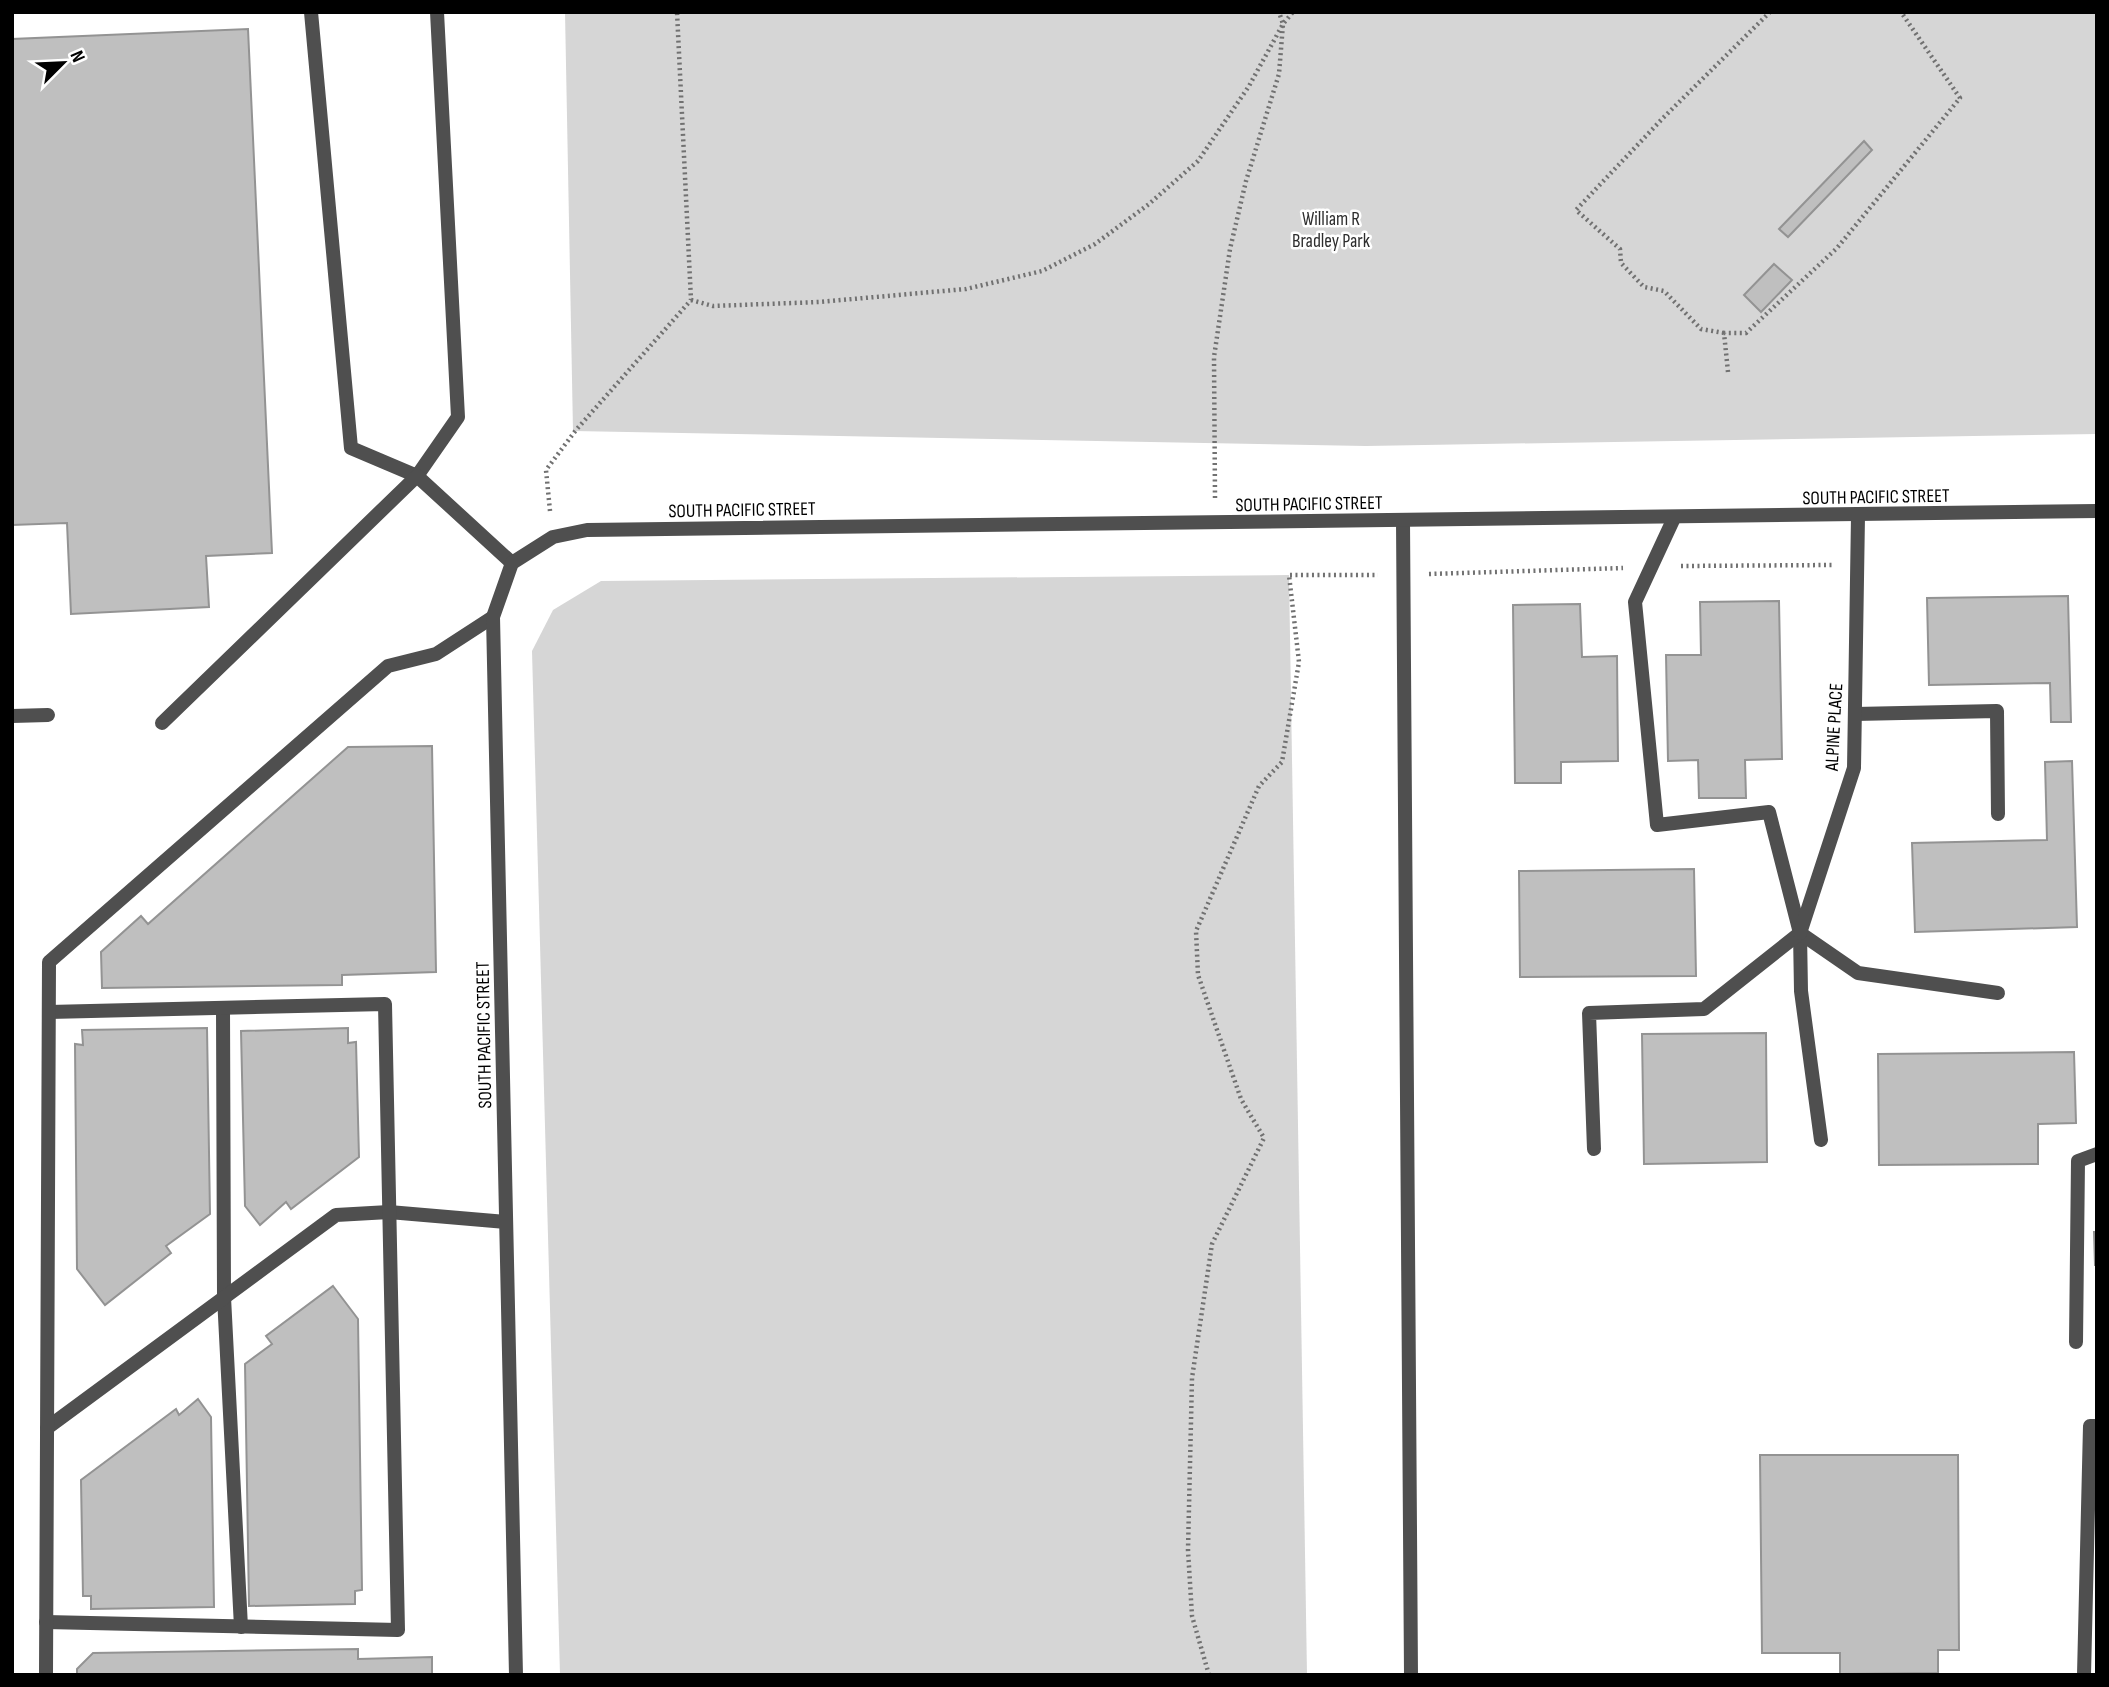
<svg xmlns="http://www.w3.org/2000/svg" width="2109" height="1687" font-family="'Sofia Sans Condensed',sans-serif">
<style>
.green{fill:#d6d6d6}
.building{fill:#bfbfbf;stroke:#939393;stroke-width:2}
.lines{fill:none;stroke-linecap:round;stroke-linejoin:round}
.path{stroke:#717171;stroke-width:4.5;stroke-dasharray:2 3.5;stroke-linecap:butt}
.service{stroke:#4f4f4f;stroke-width:14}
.minor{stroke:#4f4f4f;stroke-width:14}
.tertiary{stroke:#4f4f4f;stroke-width:14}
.labels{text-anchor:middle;stroke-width:5;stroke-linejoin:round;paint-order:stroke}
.park-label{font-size:19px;fill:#2d2d2d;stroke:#fff}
.street-label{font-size:19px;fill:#000;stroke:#fff}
</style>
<rect width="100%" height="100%" fill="#fff"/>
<g class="green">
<polygon points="565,12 2097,12 2097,434 1366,446 573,431"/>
<polygon points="1289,575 1307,1675 560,1675 532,651 553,610 601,581"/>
</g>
<g class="building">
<polygon points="248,29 272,553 206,556 209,607 71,614 67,523 12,525 12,39"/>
<polygon points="1864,141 1872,150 1788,237 1779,229"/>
<polygon points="1774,264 1792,280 1761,312 1744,295"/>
<polygon points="2068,596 2071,722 2051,722 2050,683 1929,685 1927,598"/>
<polygon points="1779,601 1782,759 1745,760 1746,798 1699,798 1698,760 1668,761 1666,655 1701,655 1700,602"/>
<polygon points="1580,604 1582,657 1617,656 1618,761 1561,762 1561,783 1515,783 1513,605"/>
<polygon points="432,746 436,972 342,975 342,985 102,988 101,952 141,916 148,924 348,747"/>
<polygon points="2072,761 2077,927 1915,932 1912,843 2047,840 2045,762"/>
<polygon points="1694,869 1696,976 1520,977 1519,871"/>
<polygon points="207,1028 210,1214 166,1246 171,1253 105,1305 77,1269 75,1044 83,1045 82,1030"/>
<polygon points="348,1028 348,1043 356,1042 359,1157 291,1209 286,1202 260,1225 245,1206 241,1031"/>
<polygon points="1766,1033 1767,1162 1644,1164 1642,1034"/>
<polygon points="2074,1052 2076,1123 2038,1124 2038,1164 1879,1165 1878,1054"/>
<polygon points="2094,1232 2097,1232 2097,1265 2095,1265"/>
<polygon points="333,1286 358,1319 362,1590 355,1591 355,1604 249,1606 245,1364 272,1344 266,1336"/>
<polygon points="198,1399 211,1417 214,1607 91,1609 91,1596 83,1596 81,1480 176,1409 179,1415"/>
<polygon points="1760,1455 1958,1455 1959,1650 1938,1650 1938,1673 1840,1674 1840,1653 1762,1653"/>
<polygon points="358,1649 358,1659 432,1657 432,1675 77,1675 77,1669 93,1653"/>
</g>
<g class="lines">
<g class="path">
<polyline points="691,300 713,306 819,302 966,289 1042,271 1095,244 1149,204 1198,161 1249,86 1283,24 1279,12"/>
<polyline points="1724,333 1701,329 1664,291 1644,287 1621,263 1620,249 1576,210 1663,118 1770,12"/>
<polyline points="1728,372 1724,333 1746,333 1837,248 1960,98 1901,12"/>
<polyline points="1215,498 1214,357 1230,249 1246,181 1279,74 1283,24 1293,12"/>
<polyline points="550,511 546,470 576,430 691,300 677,12"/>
<polyline points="1681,566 1833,565"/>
<polyline points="1429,574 1623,568"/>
<polyline points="1209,1675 1192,1616 1188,1550 1192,1378 1212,1244 1264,1138 1241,1099 1198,975 1196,931 1259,786 1282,762 1299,662 1289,575 1378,575"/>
</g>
<g class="service">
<polyline points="311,12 351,448 417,476 458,417 437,12"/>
<polyline points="1674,518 1635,602 1657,825 1769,812 1800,933 1801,991 1821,1140"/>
<polyline points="1403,521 1411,1675"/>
<polyline points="1855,714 1997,711 1998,814"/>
<polyline points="12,716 48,715"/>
<polyline points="162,723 417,476 512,563"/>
<polyline points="1800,933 1858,973 1998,993"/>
<polyline points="223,1008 224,1297 241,1627"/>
<polyline points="1594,1149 1589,1013 1704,1009 1800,933"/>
<polyline points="2076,1342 2078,1161 2097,1154"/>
<polyline points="47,1428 336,1215 389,1212 506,1222"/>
<polyline points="46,1622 398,1630 385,1004 49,1012"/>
<polyline points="46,1675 49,962 388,666 436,654 493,617"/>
<polyline points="2084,1675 2090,1426 2097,1426"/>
</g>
<polyline class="minor" points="1800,933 1854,768 1858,516"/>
<polyline class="tertiary" points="516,1675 493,617 512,563 553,537 587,530 2097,511"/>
</g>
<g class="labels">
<g class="park-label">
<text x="1331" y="225">William R<tspan x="1331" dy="22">Bradley Park</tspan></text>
</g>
<g class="street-label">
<text transform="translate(1876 496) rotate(-1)" y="7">SOUTH PACIFIC STREET</text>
<text transform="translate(1309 503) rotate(-1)" y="7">SOUTH PACIFIC STREET</text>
<text transform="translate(742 509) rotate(-1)" y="7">SOUTH PACIFIC STREET</text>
<text transform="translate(1833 727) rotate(-87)" y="7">ALPINE PLACE</text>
<text transform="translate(483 1035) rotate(-91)" y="7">SOUTH PACIFIC STREET</text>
</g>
</g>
<rect width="2109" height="1687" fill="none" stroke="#000000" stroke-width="28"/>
<g transform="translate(63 63) rotate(66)" stroke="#ffffff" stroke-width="5" paint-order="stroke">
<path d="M0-5L12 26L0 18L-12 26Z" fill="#000000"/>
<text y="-10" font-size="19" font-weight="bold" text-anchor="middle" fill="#000000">N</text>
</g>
</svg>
